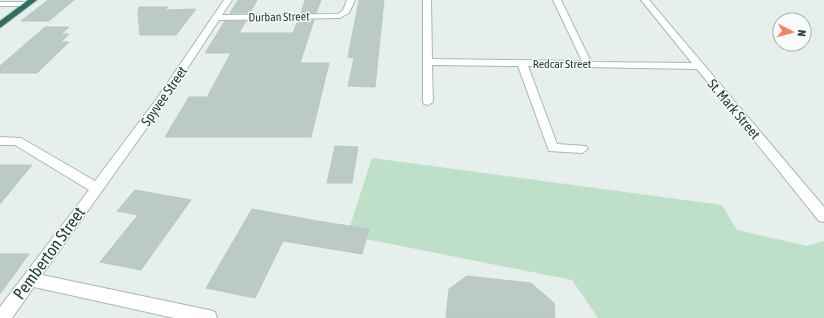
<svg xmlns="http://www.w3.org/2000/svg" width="824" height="318" font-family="'Asap Condensed',sans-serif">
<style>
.green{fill:#bfe0c8}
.building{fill:#bbcac4;stroke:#b8c9c2}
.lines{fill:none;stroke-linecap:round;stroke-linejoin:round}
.street-casing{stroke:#a8b8b2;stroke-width:2}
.highway-casing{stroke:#c2cac8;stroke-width:2}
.street{fill:#fff;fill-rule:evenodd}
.highway{fill:#2f6f62;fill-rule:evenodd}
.labels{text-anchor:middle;stroke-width:3;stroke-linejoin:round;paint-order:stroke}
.far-street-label{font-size:12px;fill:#24423a;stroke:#f7fbf9}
.street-label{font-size:14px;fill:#24423a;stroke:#f7fbf9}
.near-street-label{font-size:17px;fill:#24423a;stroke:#f7fbf9}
</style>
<rect width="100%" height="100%" fill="#e6efeb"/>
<polygon class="green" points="372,158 722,205 737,230 807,246 824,241 824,318 598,318 572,280 366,239 350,226"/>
<g class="building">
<polygon points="48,0 74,0 49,21 21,21"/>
<polygon points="238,0 257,0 250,13 230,13"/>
<polygon points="305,0 321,0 316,13 301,13"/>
<polygon points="359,0 384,0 375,87 348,86 354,58 348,57"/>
<polygon points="139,7 168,7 165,10 196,9 176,35 140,35 138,15"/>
<polygon points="298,20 314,20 300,63 329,63 311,137 165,137 189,97 207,97 231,53 205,53 225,21 246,21 239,33 293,33"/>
<polygon points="45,27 69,27 61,34 69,34 61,42 69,42 37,73 0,73 0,66"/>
<polygon points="335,146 358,147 352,183 327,183"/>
<polygon points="0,165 32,165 0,204"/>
<polygon points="135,190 191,200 141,270 100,262 138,215 117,211"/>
<polygon points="252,209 317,221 369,229 362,254 283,241 255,298 206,288"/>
<polygon points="0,254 29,254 0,294"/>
<polygon points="467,276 531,283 554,303 555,318 446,318 449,289"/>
</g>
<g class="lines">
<g class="street-casing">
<g id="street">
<polygon points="224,0 232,0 222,15 338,14 343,10 347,0 355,0 349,13 340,18 219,20 166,101 42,275 209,310 215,312 217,318 174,318 34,287 12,318 0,318 0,307 89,190 15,145 0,145 0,137 21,138 95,181 158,97"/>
<polygon points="423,0 431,0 432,59 582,61 553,0 561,0 591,62 692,63 641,0 649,0 824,207 824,222 819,221 697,69 528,66 557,144 586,146 588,149 582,153 549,151 518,66 432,65 433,102 428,105 424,104 423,102"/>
<polygon points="0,2 27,2 31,4 27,6 0,6"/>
</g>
</g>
<g class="highway-casing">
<polygon id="highway" points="28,0 37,0 0,28 0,21"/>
</g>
<use href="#street" class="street"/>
<use href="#highway" class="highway"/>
</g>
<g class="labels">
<g class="far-street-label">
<text transform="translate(279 17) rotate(-1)" y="4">Durban Street</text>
<text x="562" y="68">Redcar Street</text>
</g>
<g class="street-label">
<text transform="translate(164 96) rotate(-55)" y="5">Spyvee Street</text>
<text transform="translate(734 109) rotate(50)" y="5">St. Mark Street</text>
</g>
<g class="near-street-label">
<text transform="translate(49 253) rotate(-54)" y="6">Pemberton Street</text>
</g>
</g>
<g transform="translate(792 32) rotate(96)"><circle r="19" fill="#f7fbf9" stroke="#a3b1ad"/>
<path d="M0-3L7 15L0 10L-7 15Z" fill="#f4845f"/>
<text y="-6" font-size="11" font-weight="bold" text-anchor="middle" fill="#24423a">N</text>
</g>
</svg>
